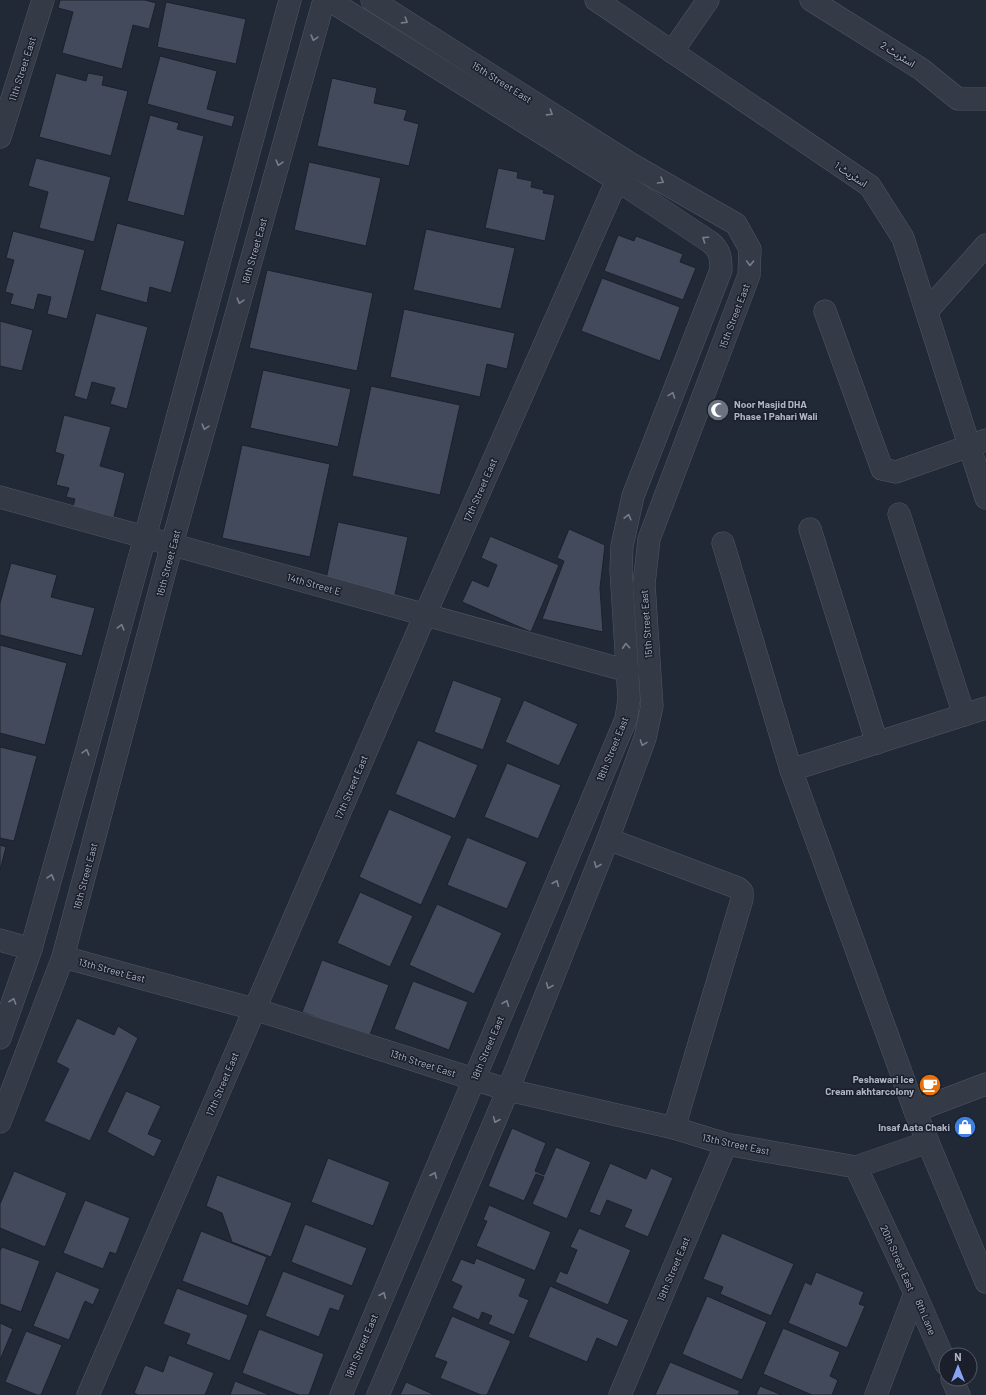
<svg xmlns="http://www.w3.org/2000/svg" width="986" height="1395" font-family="Barlow,'Noto Sans Arabic',sans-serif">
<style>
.building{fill:#434a5b;stroke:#1c212d}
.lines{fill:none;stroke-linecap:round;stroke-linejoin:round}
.minor-casing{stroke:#525764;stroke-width:23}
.tertiary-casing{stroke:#525764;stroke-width:23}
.minor{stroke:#353a47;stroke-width:22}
.tertiary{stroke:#353a47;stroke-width:22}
.oneway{stroke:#787d8b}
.labels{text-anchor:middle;stroke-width:3;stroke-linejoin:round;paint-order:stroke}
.street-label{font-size:10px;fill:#afb4c3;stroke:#1a1f2b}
.poi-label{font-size:10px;font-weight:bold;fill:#afb4c3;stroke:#1a1f2b;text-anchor:end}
</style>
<rect width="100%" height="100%" fill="#212836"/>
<g class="building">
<polygon points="60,0 145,0 156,3 149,29 133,25 122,69 62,53 73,12 58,8"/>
<polygon points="166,2 246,19 236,64 157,47"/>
<polygon points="160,56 217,71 207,109 235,116 232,127 147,104"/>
<polygon points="56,73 86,81 88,73 104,76 102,85 128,91 111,156 39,137"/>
<polygon points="332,78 377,88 374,103 407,110 404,120 419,124 409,166 317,146"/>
<polygon points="150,115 179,123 177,129 204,136 184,216 127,201"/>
<polygon points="36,158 111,177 94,242 39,228 48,192 28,186"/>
<polygon points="309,162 381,178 366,246 294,230"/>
<polygon points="498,168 518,172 517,178 532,181 531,187 544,190 543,193 555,195 545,241 485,228"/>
<polygon points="117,223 185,241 171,293 150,287 147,303 100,290"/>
<polygon points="426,229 515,248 501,309 413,290"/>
<polygon points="13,231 85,250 67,319 47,314 51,297 38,294 34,310 10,304 13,294 5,292 14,260 6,258"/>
<polygon points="618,235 634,241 636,236 683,254 680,262 696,268 683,300 604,271"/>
<polygon points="267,270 373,293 357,371 249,348"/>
<polygon points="602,278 680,307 660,361 581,331"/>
<polygon points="404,309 515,333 507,369 487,364 480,397 390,377"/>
<polygon points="96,313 148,327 127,409 110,404 115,388 92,382 87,400 74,396"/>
<polygon points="0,321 33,330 22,371 0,366"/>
<polygon points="263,370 351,389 338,447 250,428"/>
<polygon points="371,386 460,405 440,495 352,476"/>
<polygon points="64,415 111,427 100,466 125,473 112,524 71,514 75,499 66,497 69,488 56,485 64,455 55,452"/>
<polygon points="242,445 330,464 310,557 222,538"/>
<polygon points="338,522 408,537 394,599 325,584"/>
<polygon points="569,529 605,545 600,588 603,632 542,619 564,561 557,558"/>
<polygon points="490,536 559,565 531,632 462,602 472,580 488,587 497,565 481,558"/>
<polygon points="11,563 57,575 51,597 95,608 82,656 0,635 0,603"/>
<polygon points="0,645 67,663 45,745 0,733"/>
<polygon points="453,680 502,698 483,750 434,732"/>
<polygon points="524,700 578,724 559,766 505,742"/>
<polygon points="418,740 478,765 455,819 395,794"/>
<polygon points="0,747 37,756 14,841 0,838"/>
<polygon points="507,763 561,785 538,839 484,817"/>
<polygon points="389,809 452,836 421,905 359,877"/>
<polygon points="467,837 527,862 507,909 447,885"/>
<polygon points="0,845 6,847 0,871"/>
<polygon points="360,892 413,916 390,967 337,943"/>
<polygon points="437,904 502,933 474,994 409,965"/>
<polygon points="322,960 389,985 369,1037 302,1012"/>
<polygon points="413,981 468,1002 449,1050 394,1029"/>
<polygon points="77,1018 114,1035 118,1026 138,1038 90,1141 44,1121 69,1069 56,1062"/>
<polygon points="126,1091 161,1106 148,1134 162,1140 154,1157 107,1132"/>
<polygon points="512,1128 546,1143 535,1171 544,1175 556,1147 591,1162 567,1219 532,1204 544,1177 536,1174 524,1201 488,1186"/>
<polygon points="328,1158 390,1182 373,1226 311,1202"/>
<polygon points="610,1163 646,1179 651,1168 673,1178 648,1237 624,1227 632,1210 607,1200 600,1216 589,1212"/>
<polygon points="14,1171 67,1193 45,1247 0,1228 0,1204"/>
<polygon points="217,1175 292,1203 271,1257 232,1242 222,1213 206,1206"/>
<polygon points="85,1200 130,1218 116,1254 110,1252 103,1269 63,1253"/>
<polygon points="489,1205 551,1232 535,1271 476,1246 487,1221 483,1220"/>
<polygon points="305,1224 367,1248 352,1286 291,1262"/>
<polygon points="579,1228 631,1250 608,1305 555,1282 560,1271 567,1274 577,1250 570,1247"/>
<polygon points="201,1231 267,1257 248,1306 182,1281"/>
<polygon points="722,1233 794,1264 771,1316 720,1294 723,1287 703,1279"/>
<polygon points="2,1247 40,1261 21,1312 0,1304 0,1251"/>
<polygon points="476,1258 526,1279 519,1296 529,1300 514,1335 488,1324 492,1316 482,1312 479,1320 452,1308 462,1286 451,1281 461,1259 474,1264"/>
<polygon points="56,1271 100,1289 93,1305 85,1301 69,1340 33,1326"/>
<polygon points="283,1271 345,1295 339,1311 330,1308 319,1337 265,1316"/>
<polygon points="816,1272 864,1292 859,1304 865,1306 847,1348 788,1323 805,1282 811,1285"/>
<polygon points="550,1286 629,1320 617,1347 597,1338 587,1362 528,1337"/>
<polygon points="177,1288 248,1315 230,1361 186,1344 190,1334 163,1324"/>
<polygon points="707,1296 767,1322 742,1380 682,1354"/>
<polygon points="452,1316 511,1341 487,1395 481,1395 440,1378 447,1362 434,1357"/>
<polygon points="0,1323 13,1329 0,1360"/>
<polygon points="783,1328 840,1352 830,1376 838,1380 832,1395 812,1395 763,1374"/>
<polygon points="259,1329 324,1354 309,1395 299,1395 242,1373"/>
<polygon points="26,1331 62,1345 41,1395 37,1395 5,1382"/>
<polygon points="169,1355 214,1373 205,1395 138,1395 134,1393 145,1365 163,1372"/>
<polygon points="670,1362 740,1391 738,1395 655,1395"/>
<polygon points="235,1381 270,1395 230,1395"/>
<polygon points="406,1382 435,1395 400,1395"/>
<polygon points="760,1386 782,1395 756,1395"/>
</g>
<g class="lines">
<g class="minor-casing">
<g id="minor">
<polyline points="596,0 870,186 903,238 986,498"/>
<polyline points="811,0 921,69 958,99 986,99"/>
<polyline points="672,52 708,0"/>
<polyline points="0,137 43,0"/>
<polyline points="825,311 882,469 896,472 986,440"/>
<polyline points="927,311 986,245"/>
<polyline points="0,497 628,671"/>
<polyline points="899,514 964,715"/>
<polyline points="810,529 877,743"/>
<polyline points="723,543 791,770 915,1111 986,1282"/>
<polyline points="791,770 986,708"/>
<polyline points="608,839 738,888 742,892 742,899 674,1128"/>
<polyline points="0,940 31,949"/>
<polyline points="63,957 254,1009 508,1090 674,1128 726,1144 856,1167 928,1142"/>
<polyline points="0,1038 31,949 87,749 145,537 290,0"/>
<polyline points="915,1111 986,1084"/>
<polyline points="0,1122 63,957 172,544 324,0"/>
<polyline points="856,1167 915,1293 876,1395"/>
<polyline points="915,1293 946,1364"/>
<polyline points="952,1379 959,1395"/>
<polyline points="88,1395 425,615 617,180"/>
<polyline points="620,1395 726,1144"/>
</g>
</g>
<g class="tertiary-casing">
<g id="tertiary">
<path d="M329,0L617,180L710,242C720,250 721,257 721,270L633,496L622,546L621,570L629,699L626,719L341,1395"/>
<polyline points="372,0 631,164 736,224 750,249 749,275 649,539 644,584 652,706 645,738 608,839 508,1090 378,1395"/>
</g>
</g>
<use href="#minor" class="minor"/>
<use href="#tertiary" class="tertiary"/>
</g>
<defs><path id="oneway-chevron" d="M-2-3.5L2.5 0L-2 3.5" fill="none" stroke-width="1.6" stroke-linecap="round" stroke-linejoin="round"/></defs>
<g class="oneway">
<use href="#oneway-chevron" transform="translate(405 21) rotate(32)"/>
<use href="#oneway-chevron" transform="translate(314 38) rotate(106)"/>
<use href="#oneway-chevron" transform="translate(550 113) rotate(32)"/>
<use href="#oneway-chevron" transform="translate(279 163) rotate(106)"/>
<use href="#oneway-chevron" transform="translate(661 181) rotate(30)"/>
<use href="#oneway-chevron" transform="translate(705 239) rotate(-146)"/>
<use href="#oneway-chevron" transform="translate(750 263) rotate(92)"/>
<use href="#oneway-chevron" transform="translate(240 301) rotate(106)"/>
<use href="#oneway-chevron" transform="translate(672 395) rotate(-69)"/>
<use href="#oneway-chevron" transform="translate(205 427) rotate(106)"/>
<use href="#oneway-chevron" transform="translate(628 517) rotate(-76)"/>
<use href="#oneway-chevron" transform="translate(121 627) rotate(-75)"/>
<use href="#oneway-chevron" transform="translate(626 646) rotate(-94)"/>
<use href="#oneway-chevron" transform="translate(643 743) rotate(110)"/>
<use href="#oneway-chevron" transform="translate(86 752) rotate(-74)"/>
<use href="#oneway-chevron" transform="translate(597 865) rotate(112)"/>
<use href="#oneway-chevron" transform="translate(51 877) rotate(-74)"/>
<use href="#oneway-chevron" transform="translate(556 883) rotate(-67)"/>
<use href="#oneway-chevron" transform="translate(549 986) rotate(112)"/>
<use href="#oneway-chevron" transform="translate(13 1001) rotate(-71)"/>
<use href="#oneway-chevron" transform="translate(506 1003) rotate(-67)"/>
<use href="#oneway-chevron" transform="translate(496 1120) rotate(113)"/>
<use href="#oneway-chevron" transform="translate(434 1175) rotate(-67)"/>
<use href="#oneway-chevron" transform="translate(383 1295) rotate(-67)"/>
</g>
<defs>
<g id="mosque-disc" transform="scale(1.15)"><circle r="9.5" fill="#6b7280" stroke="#1a1f2b"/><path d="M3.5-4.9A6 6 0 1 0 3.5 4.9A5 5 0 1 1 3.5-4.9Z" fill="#fff"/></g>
<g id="cafe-disc" transform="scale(1.15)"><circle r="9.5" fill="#e8710a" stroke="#1a1f2b"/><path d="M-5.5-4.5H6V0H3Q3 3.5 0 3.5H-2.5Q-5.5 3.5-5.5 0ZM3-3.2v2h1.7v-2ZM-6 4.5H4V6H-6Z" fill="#fff"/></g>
<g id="shop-disc" transform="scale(1.15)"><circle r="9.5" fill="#3f7fe0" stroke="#1a1f2b"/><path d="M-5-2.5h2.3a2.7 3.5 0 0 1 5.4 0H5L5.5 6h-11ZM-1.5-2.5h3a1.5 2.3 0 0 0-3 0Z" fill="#fff"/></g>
</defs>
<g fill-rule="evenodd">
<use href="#mosque-disc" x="718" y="410"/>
<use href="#cafe-disc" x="930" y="1085"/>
<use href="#shop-disc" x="965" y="1127"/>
</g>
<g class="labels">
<g class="street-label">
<text transform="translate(898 54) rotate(32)" y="4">اسٹریٹ 2</text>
<text transform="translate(22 69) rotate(-72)" y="4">11th Street East</text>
<text transform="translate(502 82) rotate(32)" y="4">15th Street East</text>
<text transform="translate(851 174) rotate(34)" y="4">اسٹریٹ 1</text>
<text transform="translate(254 251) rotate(-74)" y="4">16th Street East</text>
<text transform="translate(734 316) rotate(-69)" y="4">15th Street East</text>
<text transform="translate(480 490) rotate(-66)" y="4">17th Street East</text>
<text transform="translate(168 563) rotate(-75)" y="4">16th Street East</text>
<text transform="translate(314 584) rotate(16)" y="4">14th Street E</text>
<text transform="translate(646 624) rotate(-94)" y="4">15th Street East</text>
<text transform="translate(612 749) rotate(-68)" y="4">18th Street East</text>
<text transform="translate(351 787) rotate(-67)" y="4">17th Street East</text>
<text transform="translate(85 876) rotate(-75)" y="4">16th Street East</text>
<text transform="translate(112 970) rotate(15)" y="4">13th Street East</text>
<text transform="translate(487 1048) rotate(-67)" y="4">18th Street East</text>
<text transform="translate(423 1063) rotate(18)" y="4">13th Street East</text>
<text transform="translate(222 1084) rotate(-67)" y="4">17th Street East</text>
<text transform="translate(736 1144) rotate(12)" y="4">13th Street East</text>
<text transform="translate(898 1258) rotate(66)" y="4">20th Street East</text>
<text transform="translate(673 1269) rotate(-67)" y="4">19th Street East</text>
<text transform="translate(926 1317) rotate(67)" y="4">8th Lane</text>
<text transform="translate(361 1346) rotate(-67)" y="4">18th Street East</text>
</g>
<g class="poi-label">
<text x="734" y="408" text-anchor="start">Noor Masjid DHA<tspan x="734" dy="12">Phase 1 Pahari Wali</tspan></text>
<text x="914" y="1083">Peshawari Ice<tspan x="914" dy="12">Cream akhtarcolony</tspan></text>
<text x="950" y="1131">Insaf Aata Chaki</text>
</g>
</g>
<g transform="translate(958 1367)"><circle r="19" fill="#1a1f2b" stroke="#565b68"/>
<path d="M0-3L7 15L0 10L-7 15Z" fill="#87a3f1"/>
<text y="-6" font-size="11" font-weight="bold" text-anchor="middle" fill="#afb4c3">N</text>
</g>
</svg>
